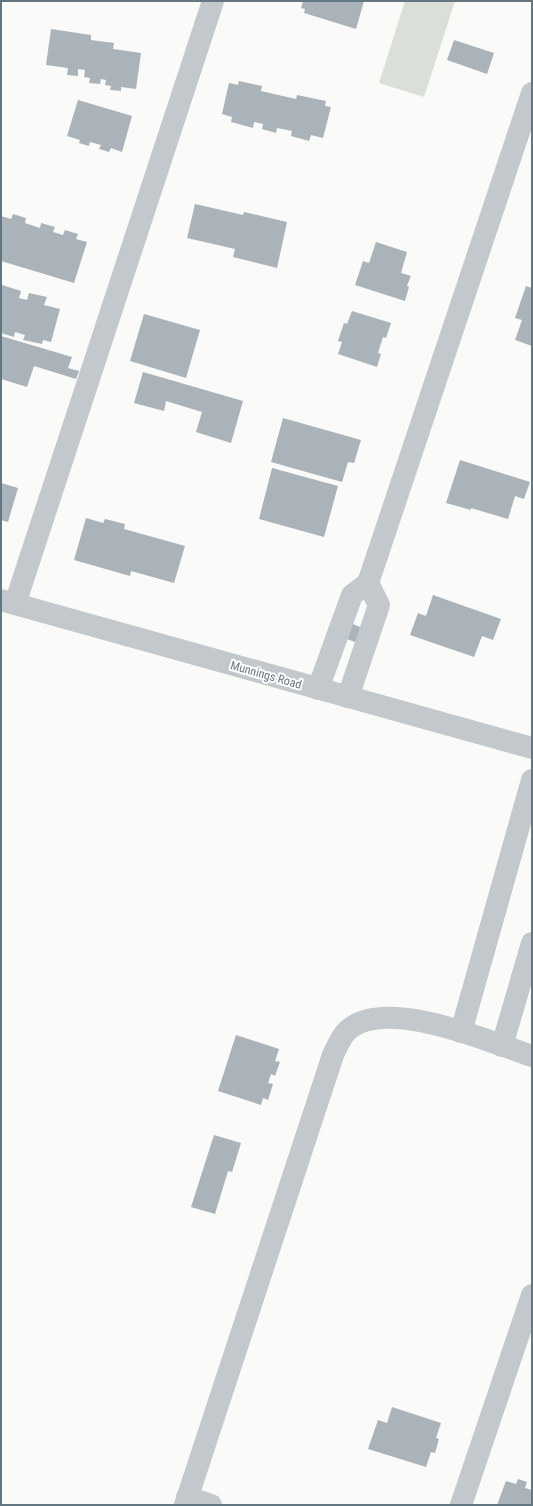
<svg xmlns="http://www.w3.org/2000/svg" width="533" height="1506" font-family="'Roboto Condensed',sans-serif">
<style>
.green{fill:#dadfd7}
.building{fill:#aab3b9}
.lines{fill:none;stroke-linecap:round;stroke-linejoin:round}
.minor{stroke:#c3c8cc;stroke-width:22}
.tertiary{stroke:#c3c8cc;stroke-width:22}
.labels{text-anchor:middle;stroke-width:4;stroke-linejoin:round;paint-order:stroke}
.street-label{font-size:12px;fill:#657683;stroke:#fff}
</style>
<rect width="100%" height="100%" fill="#fafaf8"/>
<polygon class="green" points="405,1 455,1 424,97 379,83"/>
<g class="building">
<polygon points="303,1 364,1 356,29 304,13 305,9 301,8"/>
<polygon points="51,29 91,35 91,40 114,43 113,49 141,53 136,89 121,87 121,91 110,90 111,86 105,85 106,80 101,79 100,84 89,83 90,78 84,77 85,70 78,69 78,76 67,75 68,68 46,65"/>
<polygon points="454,40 494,53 487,74 447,60"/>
<polygon points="239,81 262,86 261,91 296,99 297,95 326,101 325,106 331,107 323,138 311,135 309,141 291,136 292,131 277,128 276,133 262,129 263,124 254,122 253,128 231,122 232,117 222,114 229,83 238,85"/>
<polygon points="78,100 132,116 122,152 111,148 109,152 99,149 101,145 90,142 89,146 79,143 80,140 67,136"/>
<polygon points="195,204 243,215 244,212 287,222 277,268 233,257 235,249 187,238"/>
<polygon points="13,214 26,218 25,223 40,228 41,223 55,227 53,232 63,235 65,230 78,234 76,239 87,242 74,283 1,261 1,216 11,219"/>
<polygon points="376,242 407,252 401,273 411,276 407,286 409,287 405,301 355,285 363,261 369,263"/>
<polygon points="2,285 21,291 19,298 27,300 29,293 47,297 44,305 60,309 51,342 43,340 42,344 23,340 25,335 15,332 14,337 1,333"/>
<polygon points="526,286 532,288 532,346 515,340 522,320 515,318"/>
<polygon points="352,311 391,323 386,338 383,337 378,353 381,354 377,367 338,354 342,342 338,341 344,323 347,324"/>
<polygon points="144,314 200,330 186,378 130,361"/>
<polygon points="1,336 72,357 68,368 79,371 76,379 34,366 27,387 1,379"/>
<polygon points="143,372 243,401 231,443 196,432 202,412 166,401 164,411 134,403"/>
<polygon points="283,418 361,440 354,463 348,462 342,482 271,462"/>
<polygon points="460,460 530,482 524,499 515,496 508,519 471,508 471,510 446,503"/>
<polygon points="272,468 338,486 324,537 259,519"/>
<polygon points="1,483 18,488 8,522 1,520"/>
<polygon points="86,518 103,523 105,519 125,524 124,529 185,546 174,583 131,571 130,576 74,560"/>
<polygon points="433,595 501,619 493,640 482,636 474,657 410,635 418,613 426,616"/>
<polygon points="348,622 365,629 360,644 342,637"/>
<polygon points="236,1035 279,1049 275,1061 280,1062 275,1076 271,1074 268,1083 273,1084 268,1100 263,1098 261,1105 218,1091"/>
<polygon points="214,1135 241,1143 232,1172 228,1171 215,1214 191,1207"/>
<polygon points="392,1407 441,1423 436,1438 439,1439 435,1453 431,1452 426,1467 368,1449 378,1420 387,1423"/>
<polygon points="518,1479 527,1482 525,1488 532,1490 532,1505 497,1505 506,1481 516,1484"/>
</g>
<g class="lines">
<g class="minor">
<polyline points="15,604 213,1"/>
<polyline points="318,689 352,595 368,583 532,93"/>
<polyline points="348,697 379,605 368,583"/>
<polyline points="461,1032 532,780"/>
<polyline points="502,1046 532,943"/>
<polyline points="187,1497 211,1505"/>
<path d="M185,1505L333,1055C337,1046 341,1037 347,1031C384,995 490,1042 532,1056"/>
<polyline points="461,1505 532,1295"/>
</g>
<polyline class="tertiary" points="1,600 532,748"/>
</g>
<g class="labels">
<g class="street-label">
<text transform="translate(266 675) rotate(16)" y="4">Munnings Road</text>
</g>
</g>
<rect width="533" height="1506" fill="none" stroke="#657683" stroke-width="4"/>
</svg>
